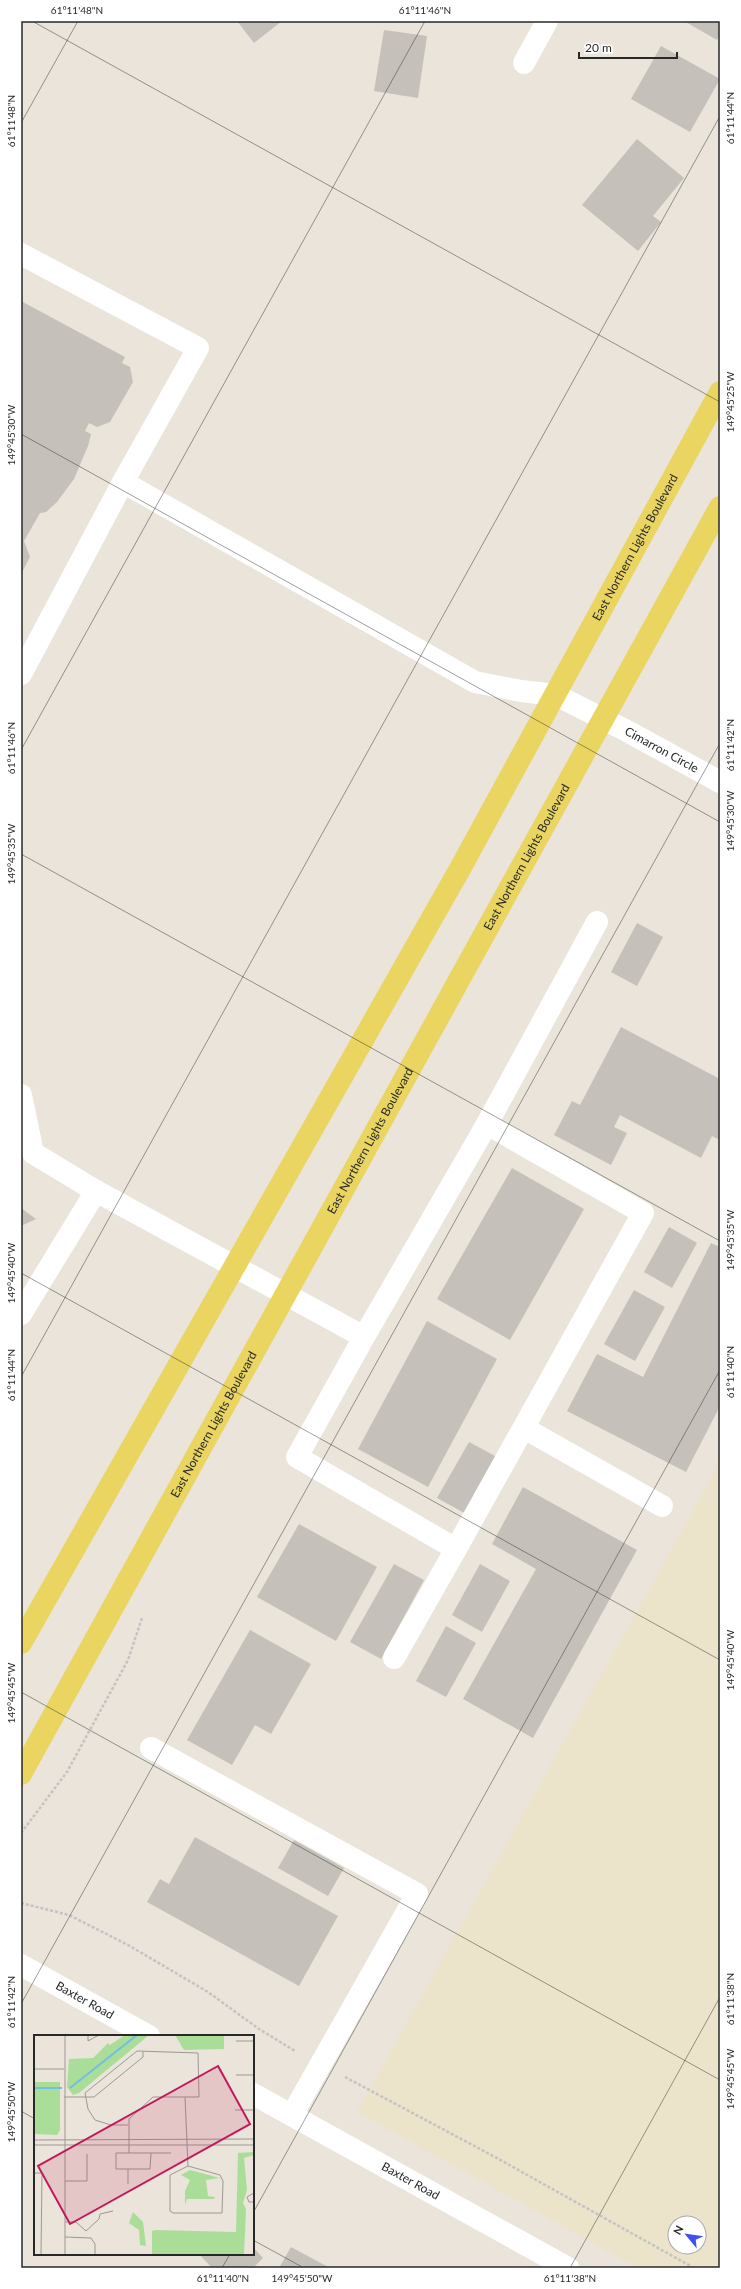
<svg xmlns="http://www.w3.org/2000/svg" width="741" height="2289" font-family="Lato,sans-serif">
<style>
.education{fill:#ebe3ca;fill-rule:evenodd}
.building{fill:#c5c1ba}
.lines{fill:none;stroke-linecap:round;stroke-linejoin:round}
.path{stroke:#c3c3c3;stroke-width:2.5;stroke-dasharray:3 2;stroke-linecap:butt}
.minor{stroke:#fff;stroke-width:22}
.major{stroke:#e9d560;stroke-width:22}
.ticks{fill:none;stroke:#282828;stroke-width:1;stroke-opacity:0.45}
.labels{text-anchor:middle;stroke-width:4;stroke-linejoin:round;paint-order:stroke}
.street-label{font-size:12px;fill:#282828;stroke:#fff}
.inset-river{fill:none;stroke:#71bde7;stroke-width:2}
.inset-road{fill:none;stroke:#9c9993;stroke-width:1}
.view{fill:#c2185b;fill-opacity:0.15;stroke:#c2185b;stroke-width:2}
.inset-edge{fill:none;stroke:#282828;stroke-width:2}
.neatline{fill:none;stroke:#282828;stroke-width:1.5}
.ticks-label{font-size:10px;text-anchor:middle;fill:#282828}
</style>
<rect width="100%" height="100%" fill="#eae4da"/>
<path class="education" d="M720,1462V2268H638L357,2112ZM675,2223H699V2247H675Z"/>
<g class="building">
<polygon points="237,21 282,21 254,43"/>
<polygon points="684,21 720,21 720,34 717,40"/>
<polygon points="384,30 427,36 418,98 374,91"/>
<polygon points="661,46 720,79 690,132 631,99"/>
<polygon points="637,139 684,178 653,216 661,222 638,251 582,205"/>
<polygon points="21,301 125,357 122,363 130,367 133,382 110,422 97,427 89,423 85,431 91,434 88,446 74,479 57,502 46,512 40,513 24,541 30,557 21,574"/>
<polygon points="637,923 663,937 637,986 611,972"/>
<polygon points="621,1027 720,1079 720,1140 712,1136 701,1158 620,1115 614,1127 627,1133 611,1165 554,1135 572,1101 580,1105"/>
<polygon points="512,1168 584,1209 510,1340 437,1299"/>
<polygon points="21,1208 36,1219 21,1226"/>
<polygon points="669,1227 697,1243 672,1288 644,1272"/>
<polygon points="711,1243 720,1247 720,1406 686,1472 567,1411 597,1354 643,1377"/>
<polygon points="634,1290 665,1307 635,1361 604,1344"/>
<polygon points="427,1321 497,1359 428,1487 358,1449"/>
<polygon points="469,1442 499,1458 468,1515 437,1498"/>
<polygon points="523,1487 637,1550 533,1738 463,1699 536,1569 492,1544"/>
<polygon points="299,1524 377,1567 336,1641 257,1597"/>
<polygon points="394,1564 424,1580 381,1659 350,1642"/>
<polygon points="480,1564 510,1581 482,1632 452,1615"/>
<polygon points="446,1626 476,1643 446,1697 416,1681"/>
<polygon points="250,1630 311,1664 271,1734 255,1725 232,1765 187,1740"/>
<polygon points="195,1837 338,1916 299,1986 147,1902 160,1879 169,1884"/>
<polygon points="294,1840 344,1868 328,1896 278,1868"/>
<polygon points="253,2247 263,2258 253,2268 212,2268 199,2254 253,2254"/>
<polygon points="291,2247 330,2268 279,2268"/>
</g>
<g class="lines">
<g class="path">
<polyline points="21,1833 67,1772 128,1660 142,1618"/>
<polyline points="21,1903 69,1915 128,1945 208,1992 259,2029 295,2051"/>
<polyline points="345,2077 495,2157 694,2268"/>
</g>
<g class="minor">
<polyline points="524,63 547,21"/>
<polyline points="21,254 198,348 123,482 21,674"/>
<path id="s1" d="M123,482L475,682L521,691L556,695L627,731L720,782"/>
<polyline points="21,1095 33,1153 96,1191 364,1337 297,1457 456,1549 643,1213 487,1124 364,1337"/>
<polyline points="487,1124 597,922"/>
<polyline points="21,1314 96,1191"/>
<polyline points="524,1428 662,1506"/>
<polyline points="394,1658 456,1549"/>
<polyline points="151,1748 417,1894 292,2115"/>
<path id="s2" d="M21,1965L149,2036"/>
<path id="s3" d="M253,2094L568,2268"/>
</g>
<g class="major">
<path id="s4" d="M21,1643L461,867L720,392"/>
<path id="s5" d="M21,1774L720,507"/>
</g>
</g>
<path class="ticks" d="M32,21L720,402M21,123L78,21M21,434L720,822M21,750L425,21M21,854L720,1241M21,1273L720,1660M21,1377L720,116M21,1692L720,2080M21,2004L720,743M21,2111L35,2119M253,2213L720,1370M253,2240L304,2268M222,2268L230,2254M570,2268L720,1997"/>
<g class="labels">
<g class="street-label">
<text dy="4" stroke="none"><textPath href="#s4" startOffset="1256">East Northern Lights Boulevard</textPath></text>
<text dy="4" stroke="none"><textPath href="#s1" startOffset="606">Cimarron Circle</textPath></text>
<text dy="4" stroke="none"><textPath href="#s5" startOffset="1047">East Northern Lights Boulevard</textPath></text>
<text dy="4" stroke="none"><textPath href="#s5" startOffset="723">East Northern Lights Boulevard</textPath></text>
<text dy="4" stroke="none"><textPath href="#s5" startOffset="399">East Northern Lights Boulevard</textPath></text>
<text dy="4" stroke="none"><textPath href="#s2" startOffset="73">Baxter Road</textPath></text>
<text dy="4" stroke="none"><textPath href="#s3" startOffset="180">Baxter Road</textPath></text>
</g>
</g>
<g transform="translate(34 2035)">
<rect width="220" height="220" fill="#eae4da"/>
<path d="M91,0H115L45,58L39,60L33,52L35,24L59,23L74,8L76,10ZM141,0H190V14L150,15ZM0,47H26V95L23,100L0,99ZM220,117V120L210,123L213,155L209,168L212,174L210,220H118V196L121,195L202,197L204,118ZM156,135L186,143L172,145L174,161L181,162L180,164H153L151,170V156L156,145L147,140ZM99,177L109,187L112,211L106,210L105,195L95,188Z" fill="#aade98"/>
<path class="inset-river" d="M0,53H28M36,53L103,0"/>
<path class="inset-road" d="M31,0V220M54,0V6L65,0M202,6H220M0,34H30M202,40H220M30,62H60L109,22V17M151,62L154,131M201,75H220M94,90H77L61,85L54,74L51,58L103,16L164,18L165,62H119L95,84V118H82V134H116L117,118H95M0,105L220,104M0,110H220M117,118H137M154,131L186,140L189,146L188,178H139L136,176V140ZM0,138H8L7,220M31,146H53V119M94,149V134M220,158L213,162L215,167H220M31,187H42L52,196L65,184L66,179L79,176M31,202L57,203L61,209V220"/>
<path class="view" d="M184,31L216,89L36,189L4,131Z"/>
<rect width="220" height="220" class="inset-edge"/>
</g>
<rect width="741" height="2289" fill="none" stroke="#ffffff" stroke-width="44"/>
<g transform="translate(687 2235) rotate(299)"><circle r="19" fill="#ffffff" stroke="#a9a9a9"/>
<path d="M0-3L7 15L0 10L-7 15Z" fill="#4151f0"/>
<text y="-6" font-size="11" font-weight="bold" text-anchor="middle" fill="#282828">N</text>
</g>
<path d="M579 52v6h98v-6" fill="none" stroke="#282828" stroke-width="2"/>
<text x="585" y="52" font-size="12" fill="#282828" stroke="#ffffff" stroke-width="3" paint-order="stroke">20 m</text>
<rect x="22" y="22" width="697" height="2245" class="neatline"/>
<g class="ticks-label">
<text x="77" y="14">61°11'48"N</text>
<text x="425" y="14">61°11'46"N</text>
<text transform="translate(730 118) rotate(-90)" y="4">61°11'44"N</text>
<text transform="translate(11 121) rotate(-90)" y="4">61°11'48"N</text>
<text transform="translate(730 402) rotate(-90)" y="4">149°45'25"W</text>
<text transform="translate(11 435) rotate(-90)" y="4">149°45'30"W</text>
<text transform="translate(730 745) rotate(-90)" y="4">61°11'42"N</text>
<text transform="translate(11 748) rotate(-90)" y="4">61°11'46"N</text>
<text transform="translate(730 821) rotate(-90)" y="4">149°45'30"W</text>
<text transform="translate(11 854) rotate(-90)" y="4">149°45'35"W</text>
<text transform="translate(730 1240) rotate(-90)" y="4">149°45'35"W</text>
<text transform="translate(11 1273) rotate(-90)" y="4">149°45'40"W</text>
<text transform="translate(730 1372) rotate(-90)" y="4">61°11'40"N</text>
<text transform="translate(11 1375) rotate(-90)" y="4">61°11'44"N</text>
<text transform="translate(730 1660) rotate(-90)" y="4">149°45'40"W</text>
<text transform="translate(11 1693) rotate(-90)" y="4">149°45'45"W</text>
<text transform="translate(730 1999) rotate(-90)" y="4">61°11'38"N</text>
<text transform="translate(11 2002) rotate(-90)" y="4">61°11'42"N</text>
<text transform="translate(730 2079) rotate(-90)" y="4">149°45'45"W</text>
<text transform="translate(11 2112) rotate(-90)" y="4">149°45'50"W</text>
<text x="223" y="2282">61°11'40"N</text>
<text x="302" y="2282">149°45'50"W</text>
<text x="570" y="2282">61°11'38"N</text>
</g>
</svg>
